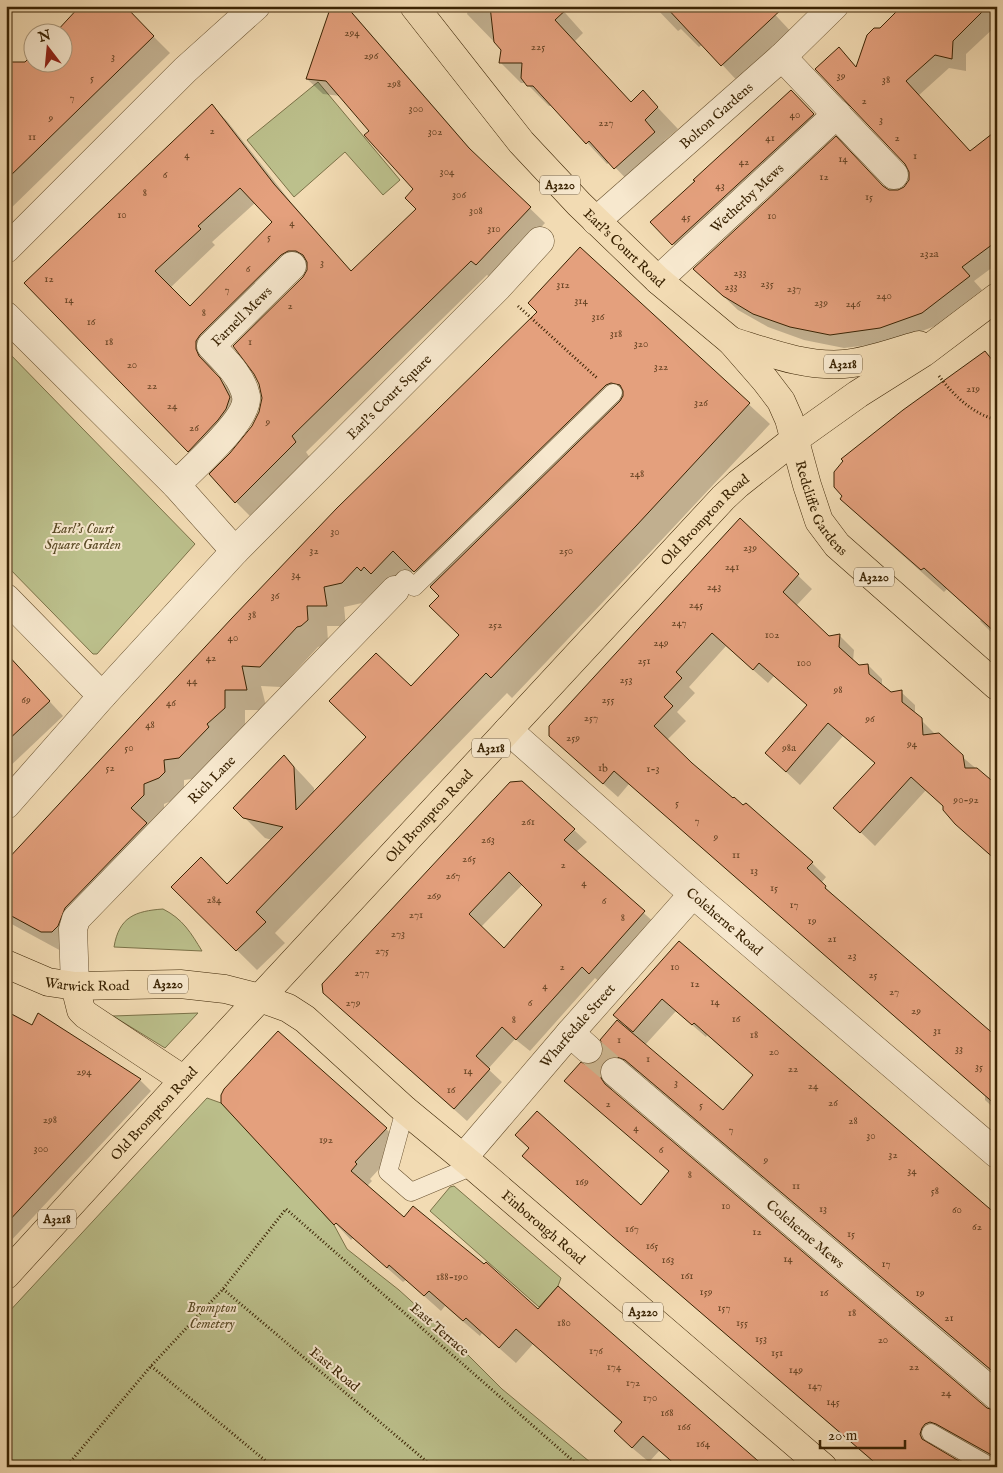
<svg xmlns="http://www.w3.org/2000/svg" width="1003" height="1473" font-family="'IM FELL English',serif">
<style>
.green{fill:#bcc08c;stroke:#7b7248}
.shadow{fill:#0003;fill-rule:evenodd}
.building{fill:#e4a07d;stroke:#3a2303;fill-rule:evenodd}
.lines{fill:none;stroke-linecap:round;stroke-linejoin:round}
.minor-tunnel{stroke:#cdb690;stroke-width:28;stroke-dasharray:28 14;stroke-linecap:butt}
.service-casing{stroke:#68512f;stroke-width:19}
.minor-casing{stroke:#68512f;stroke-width:29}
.primary-casing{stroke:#3a2303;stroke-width:29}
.trunk-casing{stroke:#3a2303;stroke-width:29}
.path{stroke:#3a2303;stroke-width:3;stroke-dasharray:1 2.5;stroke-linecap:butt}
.service{stroke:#f7e8ce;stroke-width:18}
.minor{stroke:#f7e8ce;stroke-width:28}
.primary{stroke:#f2dbb3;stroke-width:28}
.trunk{stroke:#f2dbb3;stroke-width:28}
.labels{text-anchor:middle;stroke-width:4;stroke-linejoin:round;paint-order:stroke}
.number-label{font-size:11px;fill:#644222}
.shield{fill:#f7e8ce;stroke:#735e40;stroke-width:1}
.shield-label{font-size:12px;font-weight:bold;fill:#3a2303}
.street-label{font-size:14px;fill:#3a2303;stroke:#f7e8ce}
.park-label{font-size:14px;font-style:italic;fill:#5a4a25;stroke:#f7e8ce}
</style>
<rect width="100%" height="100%" fill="#f2dbb3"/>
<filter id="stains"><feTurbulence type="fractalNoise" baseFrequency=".004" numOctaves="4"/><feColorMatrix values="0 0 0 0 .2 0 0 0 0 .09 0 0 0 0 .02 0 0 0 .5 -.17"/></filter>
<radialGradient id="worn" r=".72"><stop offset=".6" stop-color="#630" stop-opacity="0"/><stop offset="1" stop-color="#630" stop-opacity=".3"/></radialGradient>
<g class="green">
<polygon points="318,82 400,180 383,195 345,152 294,197 247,140"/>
<polygon points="6,350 195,544 97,654 93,654 6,565"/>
<path d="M163,909C183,919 191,933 202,951L114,947C119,917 135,911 163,909Z"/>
<polygon points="198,1013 165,1048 113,1016"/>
<polygon points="207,1098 221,1103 237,1119 334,1225 347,1249 399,1290 441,1328 502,1389 596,1467 6,1467 6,1315"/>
<polygon points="454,1186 561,1278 558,1286 539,1307 430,1211 450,1187"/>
</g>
<g class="shadow">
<polygon points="123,6 170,53 6,213 6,85 32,59 32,62 62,62 62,32 59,32 70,21"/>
<polygon points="469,6 559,6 583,33 575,41 632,103 643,92 678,129 664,141 675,153 636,189 610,162 607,164 553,106 549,106 526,83 521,83 500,62 502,50 467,14"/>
<polygon points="654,6 767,6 795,36 742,86 703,44 699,47 681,29 678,31"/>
<polygon points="900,6 997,6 997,25 966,54 966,71 949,68 918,96 970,152 997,132 997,264 974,281 982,290 935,326 894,342 844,348 804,340 768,327 738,310 708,282 884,188 889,191 898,191 905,188 910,180 911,172 838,49 857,68 880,29 898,12"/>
<path d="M351,11L480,160L545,223L492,279L487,275L306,452L310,458L251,517L217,483L211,474L231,454L253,427L260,413L304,278L308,270V266H304L211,357V366L215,373L235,396L204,466L26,283L212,106L227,121L290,201L352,272L418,210L415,189L371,131L341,96L323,94L307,79ZM255,203L273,222L190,308L170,288L215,245L212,242Z"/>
<polygon points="802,102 824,125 684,255 652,222"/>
<polygon points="581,249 770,424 656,546 512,698 507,693 275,933 285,943 257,970 173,887 228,886 272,840 265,838 235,808 284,756 304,777 314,788 314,793 368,737 460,636 441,596 414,570 392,594 382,590 379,587 362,603 344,607 346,626 327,626 328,641 322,646 318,647 281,687 261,686 267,710 245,710 245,729 200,778 184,780 184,793 179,798 164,804 164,816 63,952 6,921 6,863 539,312"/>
<polygon points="997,351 997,638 980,621 981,620 947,589 944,592 864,521 842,499"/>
<polygon points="740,520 812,589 796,606 828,638 840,636 854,650 853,661 858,666 868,665 882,679 882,686 891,694 901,692 915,705 915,714 936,735 997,786 997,862 956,823 944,807 926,790 875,846 849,821 876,764 843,736 800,785 766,753 808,706 774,676 768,683 726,646 689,687 695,693 677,712 686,721 667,740 692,764 812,863 826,877 821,883 839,901 997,1039 997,1111 985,1100 985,1096 629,784 618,797 565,750"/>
<polygon points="6,654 63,716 6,770"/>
<path d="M522,782L587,842L576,852L657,925L603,985L595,978L530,1051L515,1039L488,1069L502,1082L467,1121L324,993ZM523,884L544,905L504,949L481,927Z"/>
<path d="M679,943L997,1217V1376L639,1073L632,1069L612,1082V1091L986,1409L997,1412V1462L934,1440L933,1448L966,1467H879L627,1249L523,1156L642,1207L670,1172L579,1093L593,1065L601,1060L626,1027L615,1015ZM676,1011L706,1037L707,1035L754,1076L723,1112L645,1045Z"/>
<polygon points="6,1012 32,1026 39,1015 140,1080 151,1091 6,1246"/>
<polygon points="222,1102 386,1129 402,1144 370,1179 372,1181 367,1186 404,1219 763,1467 678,1467 659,1451 649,1462 631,1447 622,1423 533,1344 516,1363 482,1333 480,1336 445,1306 441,1311 406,1280 403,1282 353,1238 351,1240"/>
</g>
<g class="building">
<polygon points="80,6 125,6 154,36 6,180 6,62 25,62 32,55 32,62 62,62 62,32 56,32"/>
<path d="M331,6H346L469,148L531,207L476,265L471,261L292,436L296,442L235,503L209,474L230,453L252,426L259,412L262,398L259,384L254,374L233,346L303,277L307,270V262L303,255L296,251H288L281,255L200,335L196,341V349L199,356L220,378L230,397L226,409L218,420L188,452L24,283L212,104L274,184L351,271L416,209L405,198L413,189L364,135L369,131L326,81L306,79ZM240,188L272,222L190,306L155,271L201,229L198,226Z"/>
<polygon points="490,6 570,6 555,20 631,102 643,90 658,107 645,120 655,132 614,169 589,141 586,144 533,86 527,86 521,78 522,63 499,63 501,50 494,42"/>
<polygon points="665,6 785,6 721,66"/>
<polygon points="902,6 988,6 953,41 952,59 935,55 906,81 970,151 997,130 997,241 962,267 970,276 922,313 880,328 830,335 790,327 753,314 723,296 693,269 836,136 883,186 889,190 898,190 904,187 909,180 909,172 905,164 815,69 839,47 856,67 867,35 874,28 880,28"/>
<polygon points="791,90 814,114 672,245 650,222 695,181 693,180"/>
<polygon points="580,247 750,403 636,526 491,678 486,673 256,912 266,922 236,951 171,887 201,857 227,884 283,827 243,818 233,808 284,755 294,767 296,810 366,737 329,701 376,653 411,686 459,635 429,606 439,596 430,587 620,401 623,396 623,391 620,385 611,383 606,385 414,572 393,551 371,574 364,567 361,571 357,567 342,583 324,587 327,606 307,606 308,620 301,626 297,627 260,667 242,666 247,690 225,690 225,708 207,724 209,727 179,758 164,760 165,772 159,778 144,784 144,795 131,808 147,823 65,908 58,926 52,932 41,932 6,913 6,861 232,618 337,508 537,312 528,303"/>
<polygon points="985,351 997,366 997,634 924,568 921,570 840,499 842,496 834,487 834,472 843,461 841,459 903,410"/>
<polygon points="740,518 799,574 783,592 829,636 840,634 839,647 859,665 868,664 869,674 891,692 902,690 902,702 922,718 923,735 939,733 963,755 965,768 977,768 997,785 997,861 955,824 943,810 943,806 911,777 860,833 833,808 875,763 828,723 786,772 765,753 807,705 759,663 753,670 712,633 676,672 682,678 664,697 673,706 654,726 692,763 733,798 734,797 743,805 746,803 813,862 807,868 826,886 825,888 997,1037 997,1106 614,771 603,784 549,736 549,726"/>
<polygon points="6,653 50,701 6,742"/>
<path d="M522,781L575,829L564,840L645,911L589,974L582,967L516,1040L502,1027L476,1056L490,1069L454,1109L323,993L322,984L510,782ZM509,872L542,905L504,948L469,914Z"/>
<polygon points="679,941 997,1215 997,1375 625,1060 617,1057 609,1058 603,1062 600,1069 601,1078 605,1084 987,1408 997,1411 997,1458 936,1424 930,1422 925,1424 922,1428 920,1434 922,1439 969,1467 880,1467 613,1237 522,1156 529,1148 515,1135 537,1111 641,1205 669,1171 564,1081 581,1062 585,1064 592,1064 600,1059 603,1052 603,1045 600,1040 617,1020 723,1110 753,1075 694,1023 692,1025 662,999 633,1032 613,1015"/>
<polygon points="6,1011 32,1025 38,1013 141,1079 6,1224"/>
<polygon points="278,1031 387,1128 355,1162 357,1164 351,1171 404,1217 413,1206 484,1264 486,1262 538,1309 558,1286 765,1467 678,1467 643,1436 632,1448 614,1431 622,1422 516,1329 499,1348 466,1318 463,1321 429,1291 424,1296 389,1265 387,1268 336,1223 334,1225 221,1103 221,1095 224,1089"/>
</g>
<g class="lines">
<polyline class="minor-tunnel" points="588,1049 615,1072"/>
<g class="service-casing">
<g id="service">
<polyline points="395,590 405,579 414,587 613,393"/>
<polyline points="405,1110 388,1172 411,1192 473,1166"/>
<polyline points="931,1433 991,1467"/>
</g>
</g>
<g class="minor-casing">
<g id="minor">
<polyline points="782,57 894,175"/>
<path id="s1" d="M596,221L782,57L834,6"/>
<polyline points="6,249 185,70 256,6"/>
<path id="s2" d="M658,280L837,114"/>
<polyline points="6,316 176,485 235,551"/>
<path id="s3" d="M176,485C192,468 250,419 246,396C242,376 224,360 211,346L292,266"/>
<polyline points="6,598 102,696"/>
<path id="s4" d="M508,730L693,894L997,1154"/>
<path id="s5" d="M6,805L102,696L235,551L498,287L540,241"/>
<path id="s6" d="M75,986L73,929L76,919L395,590"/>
<polyline points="570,1033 588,1049"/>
<path id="s7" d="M615,1072L997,1396"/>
<path id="s8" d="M463,1158L570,1033L693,894"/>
</g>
</g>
<g class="primary-casing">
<g id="primary">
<path d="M731,341C767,352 805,367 844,364C869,362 894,352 919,345"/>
<path id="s9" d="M6,1275L184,1080L723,498L738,484L795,439L858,394L923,353L997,297"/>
</g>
</g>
<g class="trunk-casing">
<g id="trunk">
<path id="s10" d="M414,6L521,142L579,204L658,280L731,341L765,380L781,401L789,419L807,485L819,521L837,545L997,686"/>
<path id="s11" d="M6,964L48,982L75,986L180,984L225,989L260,998L288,1008L305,1019L405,1110L473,1166L823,1467"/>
<polyline points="75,986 81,1010 86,1015 184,1080"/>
</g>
</g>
<g class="path">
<polyline points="518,306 597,378"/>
<path d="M939,376C954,396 973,414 997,420"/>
<polyline points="223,1289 433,1467"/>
<polyline points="151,1366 273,1467"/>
<polyline points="66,1467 151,1366 223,1289 286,1209 580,1467"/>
</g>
<use href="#service" class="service"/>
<use href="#minor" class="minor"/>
<use href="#primary" class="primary"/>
<use href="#trunk" class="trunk"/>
</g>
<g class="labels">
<g class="number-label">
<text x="352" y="36">294</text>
<text x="538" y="50">225</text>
<text x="371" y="59">296</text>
<text x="113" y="60">3</text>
<text x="841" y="79">39</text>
<text x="92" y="81">5</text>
<text x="886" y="83">38</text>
<text x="394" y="87">298</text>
<text x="72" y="101">7</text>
<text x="864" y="104">2</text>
<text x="416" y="112">300</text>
<text x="795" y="118">40</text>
<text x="51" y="121">9</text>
<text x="881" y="123">3</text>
<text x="606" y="126">227</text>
<text x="212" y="134">2</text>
<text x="435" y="135">302</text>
<text x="32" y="140">11</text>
<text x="770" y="141">41</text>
<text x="897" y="141">2</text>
<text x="187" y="158">4</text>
<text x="915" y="159">1</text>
<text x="843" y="162">14</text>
<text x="744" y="165">42</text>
<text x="447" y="175">304</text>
<text x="165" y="178">6</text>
<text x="824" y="180">12</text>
<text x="720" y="189">43</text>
<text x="145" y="196">8</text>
<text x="459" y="198">306</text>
<text x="869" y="200">15</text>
<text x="476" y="214">308</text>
<text x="122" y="218">10</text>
<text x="772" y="219">10</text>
<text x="686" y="220">45</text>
<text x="292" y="226">4</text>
<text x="494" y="232">310</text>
<text x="269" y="240">5</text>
<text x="929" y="257">232a</text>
<text x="322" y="266">3</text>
<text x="248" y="272">6</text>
<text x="740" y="276">233</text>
<text x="49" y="282">12</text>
<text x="767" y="287">235</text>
<text x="563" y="288">312</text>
<text x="731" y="290">233</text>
<text x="794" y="292">237</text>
<text x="227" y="293">7</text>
<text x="884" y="299">240</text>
<text x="69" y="303">14</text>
<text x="581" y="304">314</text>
<text x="821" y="306">239</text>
<text x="853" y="307">246</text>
<text x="290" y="309">2</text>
<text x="204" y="316">8</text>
<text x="598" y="320">316</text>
<text x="91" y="325">16</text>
<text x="616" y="337">318</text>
<text x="109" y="345">18</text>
<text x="250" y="345">1</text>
<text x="641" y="347">320</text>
<text x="132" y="368">20</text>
<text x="661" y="370">322</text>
<text x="152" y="389">22</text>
<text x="973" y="392">219</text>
<text x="701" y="406">326</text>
<text x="172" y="409">24</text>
<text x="268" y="425">9</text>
<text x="194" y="431">26</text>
<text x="637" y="477">248</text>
<text x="335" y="535">30</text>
<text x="750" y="551">239</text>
<text x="314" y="554">32</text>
<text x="566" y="554">250</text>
<text x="732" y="570">241</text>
<text x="296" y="578">34</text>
<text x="714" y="590">243</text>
<text x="275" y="599">36</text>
<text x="696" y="608">245</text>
<text x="252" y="618">38</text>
<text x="679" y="626">247</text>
<text x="495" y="628">252</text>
<text x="772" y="638">102</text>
<text x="233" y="641">40</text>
<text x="661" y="646">249</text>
<text x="211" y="661">42</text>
<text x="644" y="664">251</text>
<text x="804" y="666">100</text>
<text x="626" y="683">253</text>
<text x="192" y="684">44</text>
<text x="838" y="693">98</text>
<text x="26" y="703">69</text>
<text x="608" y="703">255</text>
<text x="171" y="706">46</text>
<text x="591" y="721">257</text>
<text x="870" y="722">96</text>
<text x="150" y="728">48</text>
<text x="573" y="741">259</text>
<text x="912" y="747">94</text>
<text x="129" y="751">50</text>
<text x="789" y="751">98a</text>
<text x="110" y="771">52</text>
<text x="603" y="771">1b</text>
<text x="653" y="772">1-3</text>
<text x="966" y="803">90-92</text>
<text x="677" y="806">5</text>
<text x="697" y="824">7</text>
<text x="528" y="825">261</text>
<text x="716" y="840">9</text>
<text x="488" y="843">263</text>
<text x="736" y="858">11</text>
<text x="469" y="862">265</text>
<text x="563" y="868">2</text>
<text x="754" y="874">13</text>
<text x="453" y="879">267</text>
<text x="584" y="886">4</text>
<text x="774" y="891">15</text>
<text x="434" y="899">269</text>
<text x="214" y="903">284</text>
<text x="604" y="904">6</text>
<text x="794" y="908">17</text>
<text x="416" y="918">271</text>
<text x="623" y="921">8</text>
<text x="812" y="924">19</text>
<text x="398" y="937">273</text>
<text x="832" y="942">21</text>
<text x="382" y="954">275</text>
<text x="852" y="959">23</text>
<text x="562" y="970">2</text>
<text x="675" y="970">10</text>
<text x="362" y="976">277</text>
<text x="873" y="978">25</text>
<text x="695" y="987">12</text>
<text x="545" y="989">4</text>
<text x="894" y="995">27</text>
<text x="715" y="1005">14</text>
<text x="353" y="1006">279</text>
<text x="530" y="1006">6</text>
<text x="916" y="1014">29</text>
<text x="736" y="1022">16</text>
<text x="514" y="1023">8</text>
<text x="937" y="1034">31</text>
<text x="754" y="1038">18</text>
<text x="619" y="1043">1</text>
<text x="959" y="1052">33</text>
<text x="774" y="1055">20</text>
<text x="648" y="1062">1</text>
<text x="979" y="1070">35</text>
<text x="793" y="1072">22</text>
<text x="468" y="1074">14</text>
<text x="84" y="1075">294</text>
<text x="676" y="1086">3</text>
<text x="813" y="1089">24</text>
<text x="451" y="1093">16</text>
<text x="833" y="1106">26</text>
<text x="608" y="1107">2</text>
<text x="701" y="1108">5</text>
<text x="50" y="1123">298</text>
<text x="853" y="1124">28</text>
<text x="636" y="1131">4</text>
<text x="731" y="1133">7</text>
<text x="871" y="1139">30</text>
<text x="326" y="1143">192</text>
<text x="41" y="1152">300</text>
<text x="661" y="1153">6</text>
<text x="893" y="1158">32</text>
<text x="766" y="1163">9</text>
<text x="912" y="1174">34</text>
<text x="690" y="1178">8</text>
<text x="582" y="1185">169</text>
<text x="796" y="1189">11</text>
<text x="935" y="1194">58</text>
<text x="726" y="1209">10</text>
<text x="823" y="1212">13</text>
<text x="957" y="1213">60</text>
<text x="977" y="1230">62</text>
<text x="632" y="1232">167</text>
<text x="757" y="1235">12</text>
<text x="851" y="1237">15</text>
<text x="652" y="1249">165</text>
<text x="788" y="1262">14</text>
<text x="668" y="1263">163</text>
<text x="886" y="1267">17</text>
<text x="687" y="1279">161</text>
<text x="452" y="1280">188-190</text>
<text x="706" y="1295">159</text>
<text x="824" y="1296">16</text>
<text x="920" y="1296">19</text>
<text x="724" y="1311">157</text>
<text x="852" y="1316">18</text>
<text x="949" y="1321">21</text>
<text x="564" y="1326">180</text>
<text x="742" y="1326">155</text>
<text x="761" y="1342">153</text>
<text x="883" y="1343">20</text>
<text x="596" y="1354">176</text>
<text x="777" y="1356">151</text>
<text x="614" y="1370">174</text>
<text x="914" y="1370">22</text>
<text x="796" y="1373">149</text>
<text x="633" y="1386">172</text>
<text x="815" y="1389">147</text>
<text x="946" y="1396">24</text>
<text x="650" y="1401">170</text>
<text x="833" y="1405">145</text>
<text x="667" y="1416">168</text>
<text x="684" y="1430">166</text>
<text x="703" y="1447">164</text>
</g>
<g class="shield">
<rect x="540" y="175.5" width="40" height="19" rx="4"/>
<rect x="824" y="354.5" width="38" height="19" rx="4"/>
<rect x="854" y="567.5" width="40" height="19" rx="4"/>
<rect x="472" y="738.5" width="38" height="19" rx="4"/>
<rect x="148" y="974.5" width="40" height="19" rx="4"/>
<rect x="38" y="1209.5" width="38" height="19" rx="4"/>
<rect x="623" y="1302.5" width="40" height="19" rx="4"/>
</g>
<g class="shield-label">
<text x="560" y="189">A3220</text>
<text x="843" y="368">A3218</text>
<text x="874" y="581">A3220</text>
<text x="491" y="752">A3218</text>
<text x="168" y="988">A3220</text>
<text x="57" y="1223">A3218</text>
<text x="643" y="1316">A3220</text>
</g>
<g class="street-label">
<text dy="5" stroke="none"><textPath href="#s1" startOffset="160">Bolton Gardens</textPath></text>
<text dy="5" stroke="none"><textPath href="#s2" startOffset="121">Wetherby Mews</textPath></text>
<text dy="5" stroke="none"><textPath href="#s10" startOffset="321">Earl's Court Road</textPath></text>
<text dy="5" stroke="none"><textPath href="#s3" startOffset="220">Farnell Mews</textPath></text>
<text dy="5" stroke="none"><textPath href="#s5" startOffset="560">Earl's Court Square</textPath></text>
<text dy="5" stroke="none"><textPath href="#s10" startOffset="656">Redcliffe Gardens</textPath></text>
<text dy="5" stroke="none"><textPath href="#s9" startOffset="1029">Old Brompton Road</textPath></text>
<text dy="5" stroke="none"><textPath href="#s6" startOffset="262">Rich Lane</textPath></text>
<text dy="5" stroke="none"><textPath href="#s9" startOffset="624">Old Brompton Road</textPath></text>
<text dy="5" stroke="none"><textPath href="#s4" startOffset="289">Coleherne Road</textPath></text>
<text dy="5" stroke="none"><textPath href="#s11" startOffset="85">Warwick Road</textPath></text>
<text dy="5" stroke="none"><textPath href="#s8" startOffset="175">Wharfedale Street</textPath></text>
<text dy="5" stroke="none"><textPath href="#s9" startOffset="219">Old Brompton Road</textPath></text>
<text dy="5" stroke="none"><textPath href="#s11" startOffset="626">Finborough Road</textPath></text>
<text dy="5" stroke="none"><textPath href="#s7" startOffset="250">Coleherne Mews</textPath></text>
<text transform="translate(440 1329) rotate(41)" y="5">East Terrace</text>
<text transform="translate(335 1369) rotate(40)" y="5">East Road</text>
</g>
<g class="park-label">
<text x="83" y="533">Earl's Court<tspan x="83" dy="16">Square Garden</tspan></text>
<text x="212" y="1312">Brompton<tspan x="212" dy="16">Cemetery</tspan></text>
</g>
</g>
<rect width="1003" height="1473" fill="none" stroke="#f2dbb3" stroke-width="25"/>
<rect x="8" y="8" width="988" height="1458" fill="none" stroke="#3a2303" stroke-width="2.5"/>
<rect x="12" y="12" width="978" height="1448" fill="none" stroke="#3a2303"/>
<g transform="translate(48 48) rotate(344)"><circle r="24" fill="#f7e8ce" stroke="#ab997d"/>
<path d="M0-4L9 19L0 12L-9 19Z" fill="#8f2418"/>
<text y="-8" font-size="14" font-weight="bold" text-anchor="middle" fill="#3a2303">N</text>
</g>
<path d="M820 1440v8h85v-8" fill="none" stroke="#3a2303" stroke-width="2.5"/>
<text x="828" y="1440" font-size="15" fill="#3a2303" stroke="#f7e8ce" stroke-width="4" paint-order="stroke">20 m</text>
<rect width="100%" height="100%" filter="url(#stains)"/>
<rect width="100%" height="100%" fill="url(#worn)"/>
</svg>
